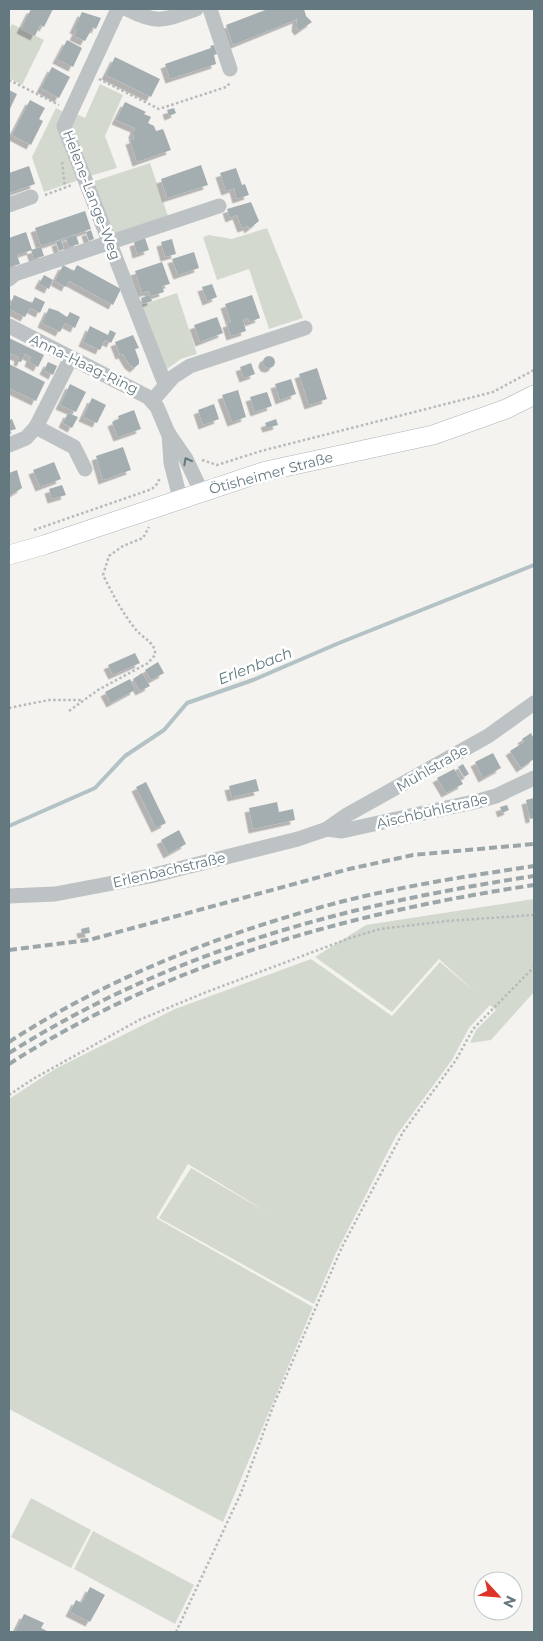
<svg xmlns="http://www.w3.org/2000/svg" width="543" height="1641" font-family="Montserrat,sans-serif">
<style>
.green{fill:#d4d9cf}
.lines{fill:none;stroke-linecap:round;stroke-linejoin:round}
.stream{stroke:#b3c2c4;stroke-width:4}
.building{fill:#a4aeb1;filter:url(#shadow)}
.major-casing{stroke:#aeb4b7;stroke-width:20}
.path{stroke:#b7babc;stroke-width:2.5;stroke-dasharray:2.5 2.5;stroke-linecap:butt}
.minor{stroke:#bdc2c4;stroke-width:15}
.major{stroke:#fff;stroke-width:19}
.rail{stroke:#9ca5a8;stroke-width:4;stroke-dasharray:8 4;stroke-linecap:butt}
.oneway{stroke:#647880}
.labels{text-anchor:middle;stroke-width:5;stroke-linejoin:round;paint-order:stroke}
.street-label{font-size:14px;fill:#647880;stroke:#fff}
.water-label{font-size:15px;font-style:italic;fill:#5f7b7e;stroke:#fff}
</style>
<defs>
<filter id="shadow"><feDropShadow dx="-4.5" dy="4.5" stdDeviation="0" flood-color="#0004"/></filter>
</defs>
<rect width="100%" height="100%" fill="#f4f3f0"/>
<g class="green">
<polygon points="12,24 44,40 22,85 9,78 9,31"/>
<polygon points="100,84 123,95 105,136 117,168 90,176 70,126 76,114 85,118"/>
<polygon points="56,108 64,112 79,180 44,192 32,157"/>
<polygon points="150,163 168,216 114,235 92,182"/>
<polygon points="267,228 303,318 269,329 249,269 217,280 203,237 209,235 232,239"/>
<polygon points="177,293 197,354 181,359 167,369 141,305"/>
<polygon points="534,899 534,992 491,1040 470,1043 476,1030 496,1010 490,1005 469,1028 452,1060 396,1136 336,1253 314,1304 159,1218 191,1168 267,1212 188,1164 156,1218 313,1307 223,1522 9,1409 9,1099 55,1069 175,1009 311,959 392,1016 440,962 475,992 439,959 392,1012 315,957 366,925"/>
<polygon points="31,1498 91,1530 71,1568 11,1537"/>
<polygon points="93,1531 194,1585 175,1624 74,1569"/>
</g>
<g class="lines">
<polyline class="stream" points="9,826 95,788 125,756 164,730 187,703 253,680 339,643 534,565"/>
</g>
<g class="building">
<polygon points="31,9 53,9 44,27 40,25 35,36 21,29"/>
<polygon points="268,9 304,9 306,16 312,22 299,31 296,27 297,19 233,45 226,25"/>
<polygon points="82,12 101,18 96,29 93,27 85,41 74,36 77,30 74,29"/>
<polygon points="67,40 82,48 73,67 57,59"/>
<polygon points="214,45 217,54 214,55 216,64 170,79 165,64 211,48 210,46"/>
<polygon points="115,57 160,79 151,97 106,75"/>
<polygon points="52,67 70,77 59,98 41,88"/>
<polygon points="9,90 17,94 9,111"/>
<polygon points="30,100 45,108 39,119 43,121 31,145 12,135"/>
<polygon points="125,102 146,112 144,114 151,117 148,123 154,126 156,131 163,129 171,150 137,162 130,140 134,139 133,133 135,128 116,120"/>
<polygon points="174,108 176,113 169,116 167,110"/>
<polygon points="201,165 208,185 167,198 161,179"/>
<polygon points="29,166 35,184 9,193 11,197 9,198 9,173"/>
<polygon points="236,168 242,185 245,184 249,195 237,199 234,188 226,191 220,173"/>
<polygon points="251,202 259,221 249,229 248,226 242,228 237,215 230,218 227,209"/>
<polygon points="85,211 91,229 41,246 35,228"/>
<polygon points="91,230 94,239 89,241 86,232"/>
<polygon points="26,232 32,250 17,255 20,264 10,267 9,238"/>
<polygon points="76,235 79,244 69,247 66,238"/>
<polygon points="145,238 149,250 137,254 134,242"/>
<polygon points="172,239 176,254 165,257 161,242"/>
<polygon points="61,240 64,249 59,251 56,242"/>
<polygon points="41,247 44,256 34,259 31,250"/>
<polygon points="194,252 199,268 178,275 172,259"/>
<polygon points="162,262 170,284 162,286 164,292 151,296 149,291 142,293 135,271"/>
<polygon points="63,265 74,271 77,265 121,289 113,305 69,281 66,287 55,281"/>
<polygon points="44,275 53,280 49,289 39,284"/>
<polygon points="212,284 217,297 207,301 202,287"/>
<polygon points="14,295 32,303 35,297 45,302 40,313 30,308 25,317 9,309"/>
<polygon points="150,295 152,301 143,304 141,298"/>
<polygon points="252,295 260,318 249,322 248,318 243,320 246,331 231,336 227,323 231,322 225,304"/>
<polygon points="49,308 58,311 67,317 70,312 80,317 75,328 65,323 60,332 42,323"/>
<polygon points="217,317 223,333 200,342 194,325"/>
<polygon points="90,326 108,335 110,330 116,333 111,343 105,340 100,350 83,342"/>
<polygon points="133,335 139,348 135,349 139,360 139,364 134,368 129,364 123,354 120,355 115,342"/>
<polygon points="9,338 44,355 38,367 29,362 31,357 25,354 21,362 18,361 19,357 9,353"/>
<circle cx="269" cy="362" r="6"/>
<polygon points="48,362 57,366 53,375 44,370"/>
<polygon points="251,363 255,374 244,378 240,367"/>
<polygon points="9,364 45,382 36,401 9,388"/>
<polygon points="317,368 327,399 309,405 299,374"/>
<polygon points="291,379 296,394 280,400 275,384"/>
<polygon points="70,384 86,392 76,412 60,405"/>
<polygon points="238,390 246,417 232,422 222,395"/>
<polygon points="267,392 272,406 255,412 250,397"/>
<polygon points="92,398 106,405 97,423 83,417"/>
<polygon points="214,404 219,419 203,425 198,410"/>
<polygon points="134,410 141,429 118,437 112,422 119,419 118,416"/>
<polygon points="68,413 78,417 72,428 63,423"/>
<polygon points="12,419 16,429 9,431 9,420"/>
<polygon points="276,419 278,425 267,428 265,423"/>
<polygon points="123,447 131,470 103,480 96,456"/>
<polygon points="54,462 61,479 40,487 33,470"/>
<polygon points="17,470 22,488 11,495 9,493 9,473"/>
<polygon points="62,485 66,495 52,499 49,489"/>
<polygon points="135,653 140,663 113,675 108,665"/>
<polygon points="158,662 164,673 151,680 145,670"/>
<polygon points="142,673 150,686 140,691 133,679"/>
<polygon points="130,679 135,690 111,703 105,692"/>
<polygon points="531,733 534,739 534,759 521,768 510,751 524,742 522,739"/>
<polygon points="493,753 501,768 483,778 475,762"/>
<polygon points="463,764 469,774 464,777 458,767"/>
<polygon points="454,769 463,784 446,793 437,778"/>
<polygon points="256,779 259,791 232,797 229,786"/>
<polygon points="146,782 166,823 156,828 136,787"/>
<polygon points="534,798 534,818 530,819 526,800"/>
<polygon points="277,802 279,812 293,809 295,820 253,829 249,808"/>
<polygon points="507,805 509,810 502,813 500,807"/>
<polygon points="179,830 186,844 168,854 161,840"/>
<polygon points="89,927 90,933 82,934 81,929"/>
<polygon points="90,1587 105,1595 90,1622 70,1612 76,1600 82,1603"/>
<polygon points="24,1614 44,1623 41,1628 49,1632 15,1632"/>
</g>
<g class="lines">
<g class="major-casing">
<polyline id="major" points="9,555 44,545 266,471 433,435 506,409 534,395"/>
</g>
<g class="path">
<polyline points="99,79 159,109 226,87 231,82"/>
<polyline points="9,80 59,105"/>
<polyline points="62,162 65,188"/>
<polyline points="45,195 72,185"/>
<polyline points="202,460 217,465 261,451 493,392 534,370"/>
<polyline points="34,530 152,489 157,484 160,478"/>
<polyline points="9,708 49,700 82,700"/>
<path d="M69,711L98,690L148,663L155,655C156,643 144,639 137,631C123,614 113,595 103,575L109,556L123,546L143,538L149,527"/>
<polyline points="9,1095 33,1079 139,1020 204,993 350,938 380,929 447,921 534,915"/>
<polyline points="176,1632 241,1493 274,1404 342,1247 403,1132 456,1060 473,1029 534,967"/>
</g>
<g class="minor">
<polyline points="118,9 64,126 163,379 167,382"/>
<path d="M127,9C159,25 164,20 196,9"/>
<polyline points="210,9 230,69"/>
<polyline points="9,205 31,197"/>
<polyline points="9,279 15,274 219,206"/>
<polyline points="9,326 148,397 157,407 168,433 186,459 201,491"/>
<polyline points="152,401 173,377 190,366 305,328"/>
<polyline points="36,427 74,447 85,469"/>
<polyline points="169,434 171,463 180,498"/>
<polyline points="9,445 26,438 36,427 71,358"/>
<polyline points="327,829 342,831 478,801 496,796 534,778"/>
<polyline points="9,896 55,894 150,876 298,839 327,829 347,815 488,736 534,703"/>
</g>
<use href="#major" class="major"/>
<g class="rail">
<polyline points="9,950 89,940 349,869 413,855 534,844"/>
<path d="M9,1042C103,981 210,938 318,908C388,888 462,877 534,866"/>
<path d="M9,1053C173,950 344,905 534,876"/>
<path d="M9,1064C168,962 349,913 534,885"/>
</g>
</g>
<defs><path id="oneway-chevron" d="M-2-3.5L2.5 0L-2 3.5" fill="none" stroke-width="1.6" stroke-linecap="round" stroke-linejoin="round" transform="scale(1.25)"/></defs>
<use class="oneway" href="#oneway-chevron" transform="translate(187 461) rotate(-118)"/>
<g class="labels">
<g class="street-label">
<text transform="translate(92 195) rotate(69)" y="5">Helene-Lange-Weg</text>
<text transform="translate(84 364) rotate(26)" y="5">Anna-Haag-Ring</text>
<text transform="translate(271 473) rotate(-15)" y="5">Ötisheimer Straße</text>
<text transform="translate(432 768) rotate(-30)" y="5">Mühlstraße</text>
<text transform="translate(432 811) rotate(-13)" y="5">Aischbühlstraße</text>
<text transform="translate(169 870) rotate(-13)" y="5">Erlenbachstraße</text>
</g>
<g class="water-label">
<text transform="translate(255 666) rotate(-21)" y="5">Erlenbach</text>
</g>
</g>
<rect width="543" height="1641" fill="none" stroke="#647880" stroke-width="20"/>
<g transform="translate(498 1596) rotate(116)"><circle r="24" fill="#ffffff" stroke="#c1c9cc"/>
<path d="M0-4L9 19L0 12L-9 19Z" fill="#dd3427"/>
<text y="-8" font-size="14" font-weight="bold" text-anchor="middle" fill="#647880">N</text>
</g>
</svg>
